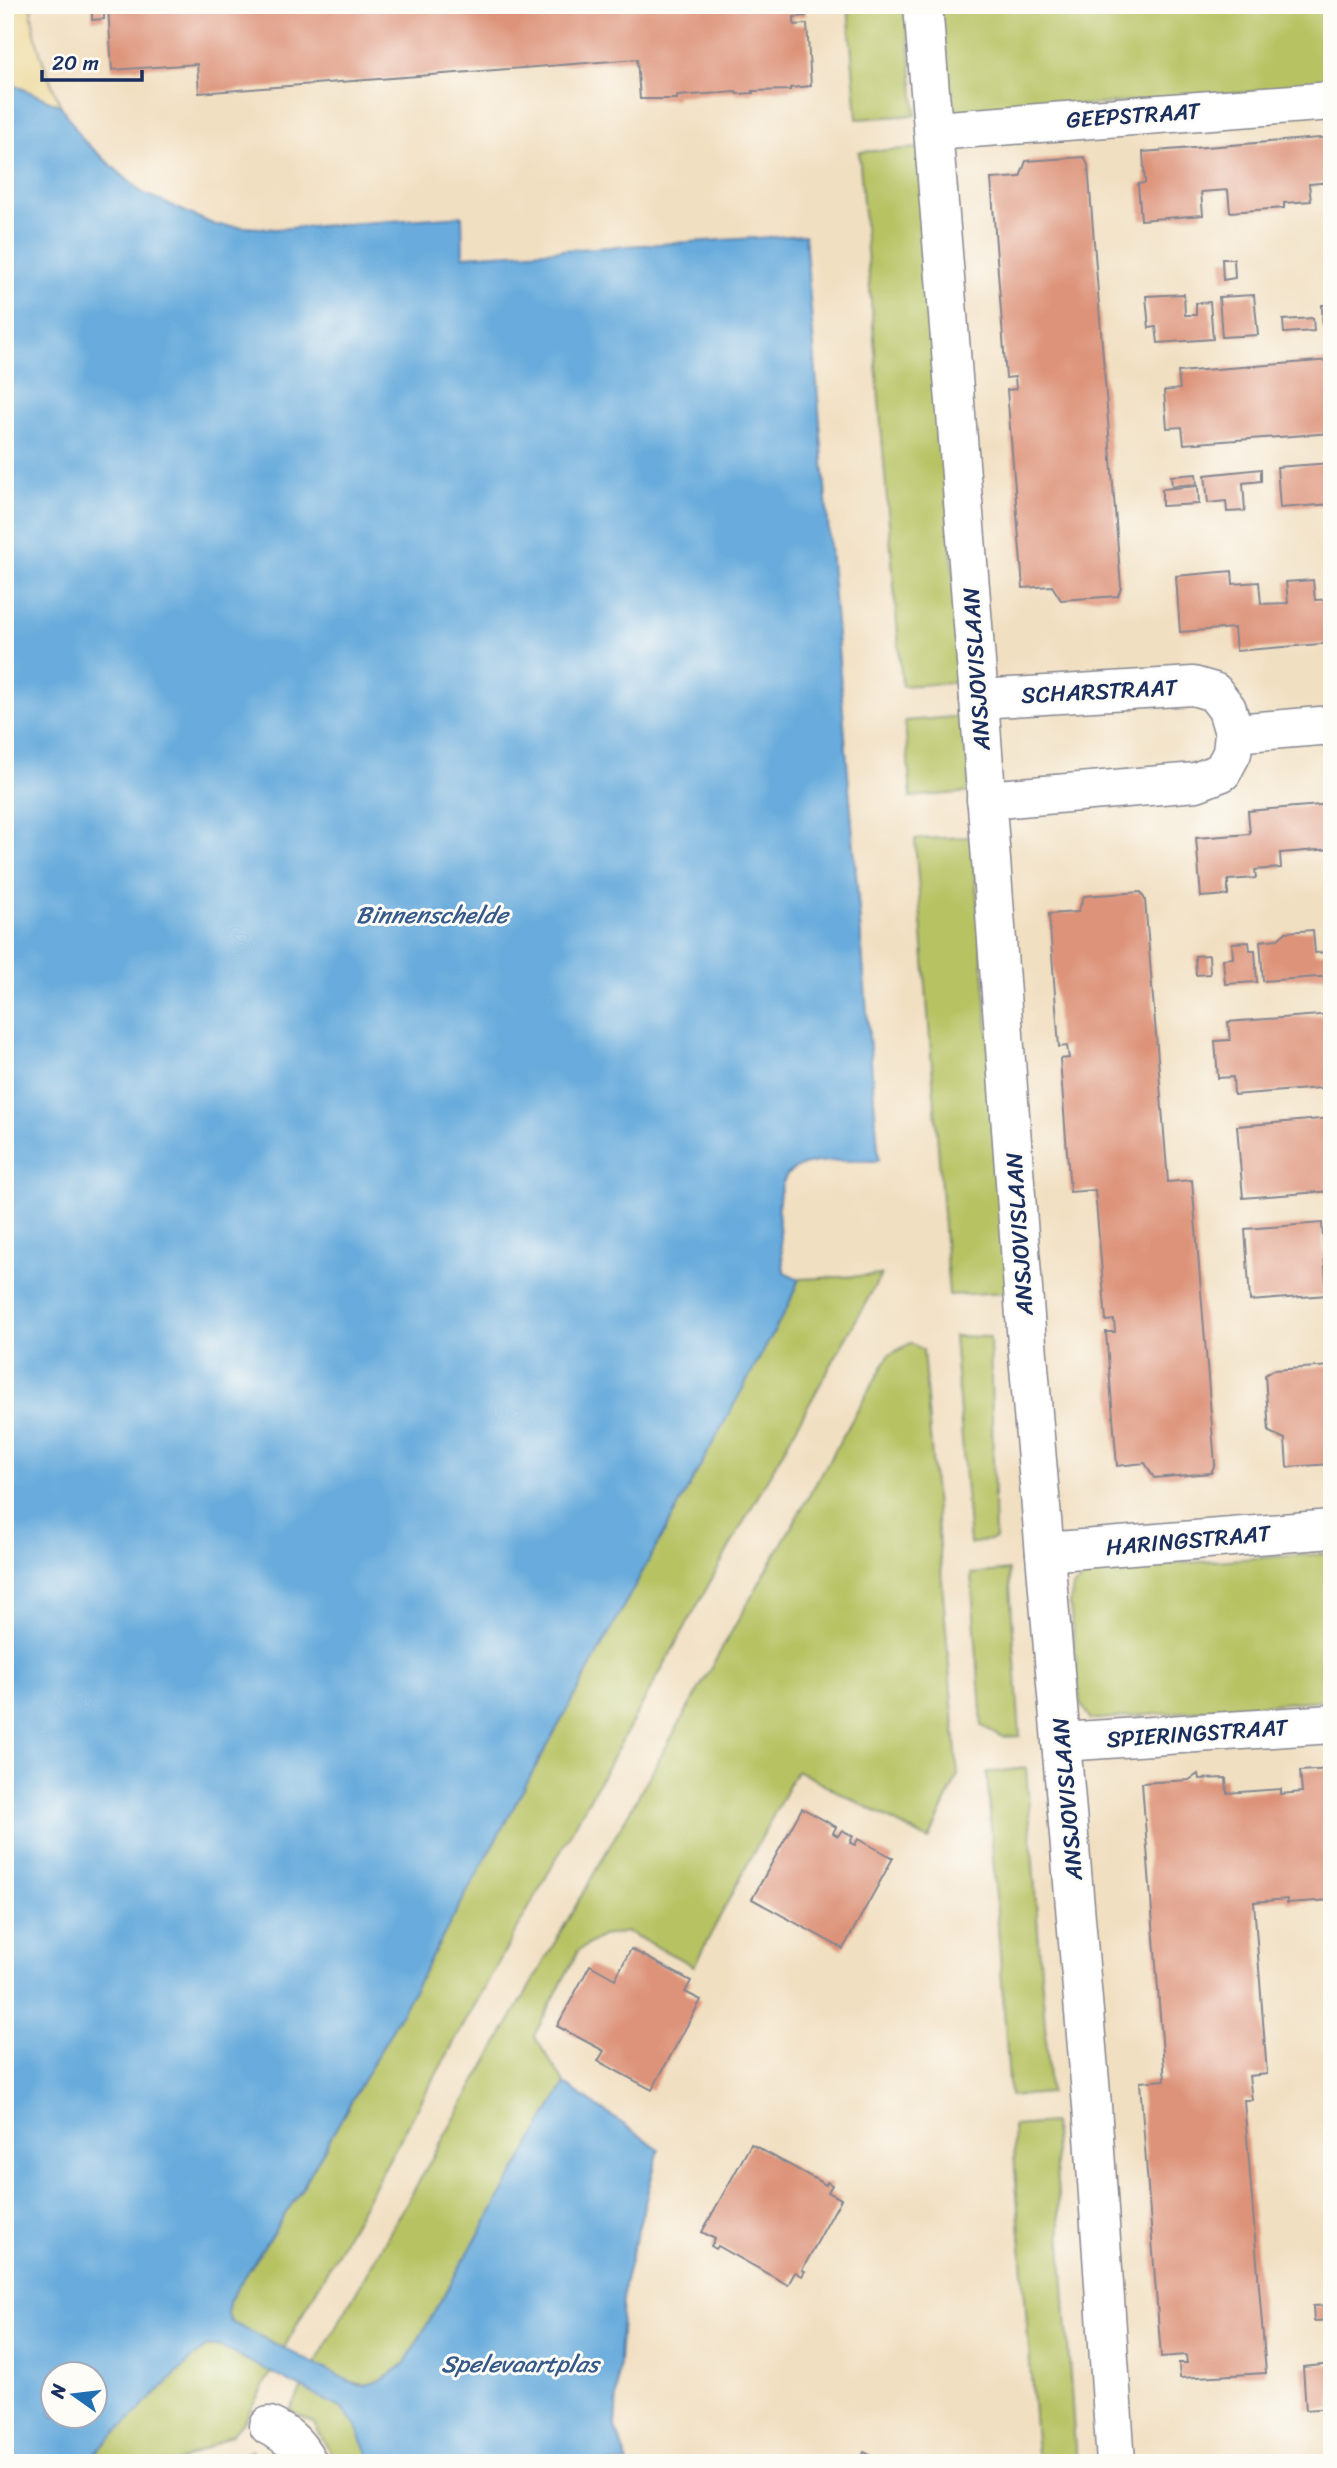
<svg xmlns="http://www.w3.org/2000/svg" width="1337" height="2468" font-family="Sriracha,sans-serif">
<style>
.green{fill:#b7c364;stroke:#697961;stroke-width:2}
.sand{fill:#eeda9e;stroke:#84847e;stroke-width:2}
.water{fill:#67abdc;stroke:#416d9d;stroke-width:2;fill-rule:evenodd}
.building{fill:#dd9379}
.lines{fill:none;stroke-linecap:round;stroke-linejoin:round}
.street-casing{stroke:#868790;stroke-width:41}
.street{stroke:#fff;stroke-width:38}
.labels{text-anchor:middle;stroke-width:6;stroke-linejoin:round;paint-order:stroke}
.street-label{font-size:23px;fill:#1b2f5e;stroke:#fdfcf7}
.water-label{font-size:24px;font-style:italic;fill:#365a8a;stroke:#fdfcf7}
</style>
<rect width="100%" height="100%" fill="#fdfcf7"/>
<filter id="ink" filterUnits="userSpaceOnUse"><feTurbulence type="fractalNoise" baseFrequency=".0143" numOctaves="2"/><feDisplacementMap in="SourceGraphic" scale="14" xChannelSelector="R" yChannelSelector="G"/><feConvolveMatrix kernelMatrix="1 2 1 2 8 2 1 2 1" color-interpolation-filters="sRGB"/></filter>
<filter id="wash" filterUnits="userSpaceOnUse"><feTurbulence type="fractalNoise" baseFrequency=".00686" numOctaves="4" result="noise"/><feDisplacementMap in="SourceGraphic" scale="28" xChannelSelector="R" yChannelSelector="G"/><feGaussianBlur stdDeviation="1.57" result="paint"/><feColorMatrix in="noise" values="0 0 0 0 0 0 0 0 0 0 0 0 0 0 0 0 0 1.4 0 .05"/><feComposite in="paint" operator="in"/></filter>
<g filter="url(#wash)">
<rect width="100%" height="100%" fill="#f1dfc1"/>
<g class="green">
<polygon points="848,5 900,5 906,14 916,115 857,119"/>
<polygon points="940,5 1332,5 1332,86 947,116"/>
<polygon points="919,148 962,682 902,686 859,152"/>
<polygon points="964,716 971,792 911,797 905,721"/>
<polygon points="972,837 1010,1292 949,1295 915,839"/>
<polygon points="881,1275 284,2348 231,2322 228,2315 229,2301 302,2188 385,2042 788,1306 799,1279"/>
<polygon points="954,1336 990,1337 995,1539 970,1544"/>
<path d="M911,1343L923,1350L958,1775L929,1840L797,1770L694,1966L628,1932L602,1936L578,1951L534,2036L565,2084L405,2363C364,2397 358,2385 315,2364L889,1355Z"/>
<polygon points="1332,1553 1332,1699 1091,1720 1080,1703 1070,1604 1073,1587 1094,1569"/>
<polygon points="1009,1570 1020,1736 1002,1737 982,1726 971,1574"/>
<polygon points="1026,1768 1050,2093 1010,2096 987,1773"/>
<polygon points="1053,2123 1076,2463 1039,2463 1037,2454 1015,2169 1013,2126"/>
<polygon points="219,2346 271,2372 245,2420 232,2435 176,2463 85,2463 194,2357 207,2347"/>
<polygon points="302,2388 341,2408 354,2423 373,2463 336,2463 314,2423 290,2411"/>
<polygon points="251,2450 257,2463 225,2463"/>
</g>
<path class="sand" d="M5,5H31C33,40 47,74 61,106L5,81Z"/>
<path class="water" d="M5,81L61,106L83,140L141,192L215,225L275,229L462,216L463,256L805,235L879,1161C856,1161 813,1158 794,1169C768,1183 782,1247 784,1272L799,1279L788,1306L385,2042L302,2188L229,2301L228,2315L231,2322L359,2386C380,2384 390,2376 405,2363L565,2084L659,2149L624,2284L615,2427L628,2463H373L354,2423L341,2408L219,2346L207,2347L194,2357L85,2463H5ZM52,2374H94V2416H52Z"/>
<g id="blocks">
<g class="building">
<polygon points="134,5 805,5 806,16 794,17 794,25 807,24 811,86 790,88 790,90 752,91 753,93 737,94 736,92 677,96 677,99 640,99 637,59 199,93 197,64 112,70 108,7"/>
<polygon points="92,8 104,8 104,19 92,20"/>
<polygon points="1332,137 1332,182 1309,184 1311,201 1284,203 1284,208 1230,212 1228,190 1201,192 1203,215 1141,220 1138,184 1145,183 1143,152"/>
<polygon points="1084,157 1088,165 1121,587 1118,596 1061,600 1052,586 1023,588 1007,390 1016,389 1015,377 1006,378 991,179 1020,177 1026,161"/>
<polygon points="1222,259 1234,259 1235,278 1223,280"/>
<polygon points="1184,294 1185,315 1196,315 1196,303 1210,302 1213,339 1158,343 1156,327 1149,328 1146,296"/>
<polygon points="1254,295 1258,335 1222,337 1219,297"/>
<polygon points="1322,305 1330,305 1332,329 1323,330"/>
<polygon points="1313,318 1314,331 1284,333 1283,320"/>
<polygon points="1331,360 1332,433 1184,444 1182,427 1167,428 1164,391 1180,389 1178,372"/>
<polygon points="1331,463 1332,504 1280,508 1277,467"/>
<polygon points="1261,469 1261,481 1243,483 1245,511 1227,512 1226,501 1208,503 1205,475"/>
<polygon points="1196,474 1197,484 1172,486 1171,476"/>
<polygon points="1198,486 1199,504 1162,506 1162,489"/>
<polygon points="1232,571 1233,584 1259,582 1261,604 1288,603 1286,582 1313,580 1315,600 1332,599 1332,643 1236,651 1234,628 1180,632 1176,576"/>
<polygon points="1332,804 1332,849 1280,853 1281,868 1255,870 1256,878 1228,880 1228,895 1201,897 1196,838 1250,834 1248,811"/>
<polygon points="1141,892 1145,900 1168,1182 1192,1180 1215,1464 1211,1473 1154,1478 1145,1463 1117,1466 1106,1332 1115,1332 1114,1320 1106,1321 1095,1190 1070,1192 1060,1059 1069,1058 1067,1046 1059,1047 1049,914 1078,912 1084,896"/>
<polygon points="1313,930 1315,953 1329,952 1332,976 1263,981 1260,941 1278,939 1286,932"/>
<polygon points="1249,942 1250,950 1255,950 1257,982 1225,984 1223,959 1233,958 1232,943"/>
<polygon points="1209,955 1210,974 1196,975 1195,956"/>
<polygon points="1332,1014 1332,1087 1234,1095 1233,1077 1218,1078 1215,1041 1230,1040 1228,1022"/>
<polygon points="1332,1118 1332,1191 1243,1198 1237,1126"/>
<polygon points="1322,1223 1327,1295 1250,1301 1245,1229"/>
<polygon points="1332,1366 1332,1464 1287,1467 1285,1439 1269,1432 1265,1375 1273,1370"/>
<polygon points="1332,1769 1332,1900 1287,1903 1287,1899 1254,1902 1267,2074 1249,2076 1252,2100 1244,2100 1266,2373 1180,2378 1179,2363 1187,2363 1186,2355 1161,2357 1140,2082 1165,2080 1142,1783 1189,1780 1198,1774 1199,1779 1226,1778 1227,1793 1281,1789 1281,1794 1302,1792 1300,1771"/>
<polygon points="802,1808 836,1827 833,1833 838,1836 842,1830 853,1836 850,1843 855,1845 858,1839 893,1858 843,1949 752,1899"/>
<polygon points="631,1949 691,1981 685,1992 701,2000 652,2090 598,2061 604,2051 557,2026 590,1965 615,1979"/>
<polygon points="751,2144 826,2185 827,2182 832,2185 828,2192 841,2199 802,2270 805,2271 802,2276 795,2272 788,2285 718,2246 716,2249 711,2246 715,2239 702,2232"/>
<polygon points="1332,2305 1332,2320 1314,2321 1313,2306"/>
<polygon points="1332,2364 1332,2408 1306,2410 1303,2367"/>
<polygon points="864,2452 884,2463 859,2463"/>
</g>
</g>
</g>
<g filter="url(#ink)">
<use href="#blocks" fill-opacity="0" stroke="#868790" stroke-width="2"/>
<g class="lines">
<g class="street-casing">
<g id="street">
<polyline points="923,5 979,699 1027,1343 1092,2106 1116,2463"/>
<polyline points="934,131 1332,101"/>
<polyline points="979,699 1193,686 1214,692 1227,709 1234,733 1232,753 1222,772 1196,782 986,800"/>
<polyline points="1234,733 1332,725"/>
<polyline points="1045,1552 1332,1529"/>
<polyline points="1062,1742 1332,1724"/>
<path d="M269,2426C288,2435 298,2444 308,2463"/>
</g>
</g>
<use href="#street" class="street"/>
</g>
</g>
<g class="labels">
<g class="street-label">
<text transform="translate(1133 115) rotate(-4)" y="8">GEEPSTRAAT</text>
<text transform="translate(976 669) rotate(-94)" y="8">ANSJOVISLAAN</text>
<text transform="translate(1099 691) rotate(-3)" y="8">SCHARSTRAAT</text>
<text transform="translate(1019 1234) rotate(-94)" y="8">ANSJOVISLAAN</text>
<text transform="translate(1188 1540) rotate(-5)" y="8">HARINGSTRAAT</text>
<text transform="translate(1197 1733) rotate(-4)" y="8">SPIERINGSTRAAT</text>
<text transform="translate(1067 1799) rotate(-95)" y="8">ANSJOVISLAAN</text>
</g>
<g class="water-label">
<text x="432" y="923">Binnenschelde</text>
<text x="520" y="2372">Spelevaartplas</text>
</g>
</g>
<rect width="1337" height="2468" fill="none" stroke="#fdfcf7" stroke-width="28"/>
<g transform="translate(74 2395) rotate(284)"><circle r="33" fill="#fdfcf7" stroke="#a3aaba" stroke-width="2"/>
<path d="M0-5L12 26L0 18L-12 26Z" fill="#1f6fb2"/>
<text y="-10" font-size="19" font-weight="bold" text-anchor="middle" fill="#1b2f5e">N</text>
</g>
<path d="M42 70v10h100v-10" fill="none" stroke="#1b2f5e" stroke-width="3.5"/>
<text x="52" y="70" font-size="21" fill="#1b2f5e" stroke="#fdfcf7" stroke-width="5" paint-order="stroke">20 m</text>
</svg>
